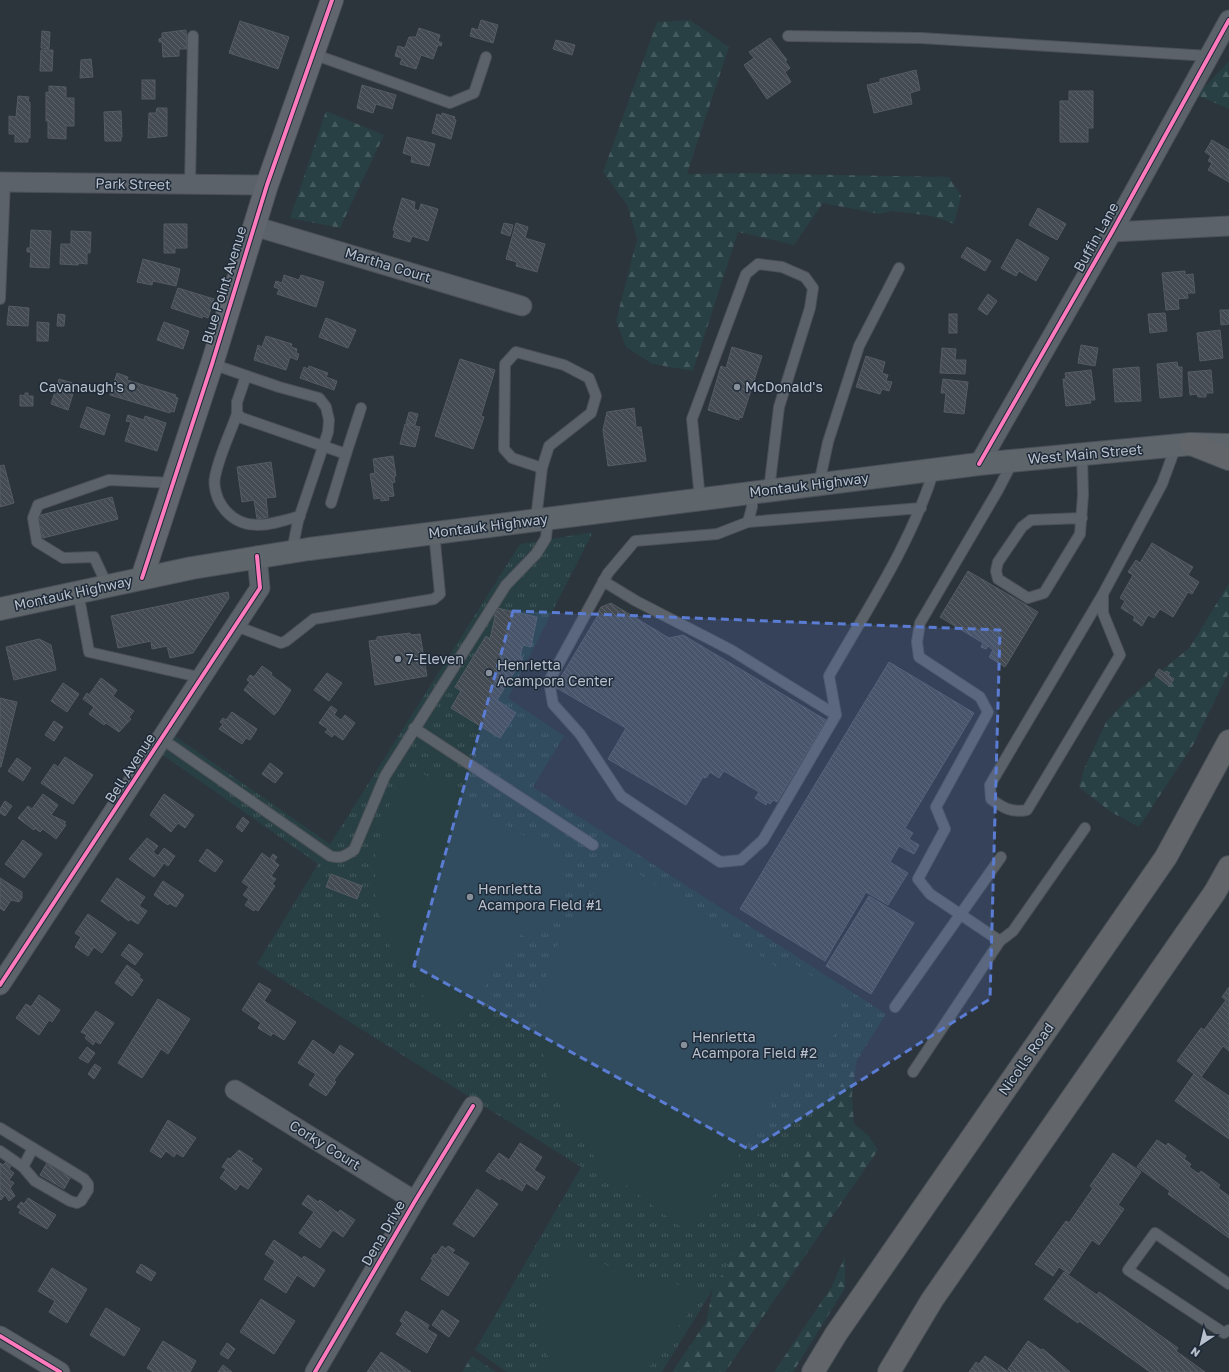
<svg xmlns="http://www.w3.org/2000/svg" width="1229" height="1372" font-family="'Golos Text',sans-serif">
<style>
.forest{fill:url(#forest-firs)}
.park{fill:url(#park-tufts)}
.pitch{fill:#284043}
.building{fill:url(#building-back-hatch);stroke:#545b63}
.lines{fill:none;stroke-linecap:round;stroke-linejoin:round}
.lane-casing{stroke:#4a5056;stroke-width:12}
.street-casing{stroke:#4a5056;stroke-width:21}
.secondary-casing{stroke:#4a5056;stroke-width:24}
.primary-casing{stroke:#4a5058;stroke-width:24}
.highway-casing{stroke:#495057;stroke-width:24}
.lane{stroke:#5c6269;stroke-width:10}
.street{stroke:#5c6269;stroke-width:19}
.secondary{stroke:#61666e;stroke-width:22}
.primary{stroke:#5e656b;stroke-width:22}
.highway{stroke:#626569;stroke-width:22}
.cycleway-casing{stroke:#1e2a38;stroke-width:6}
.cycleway{stroke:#fd7abc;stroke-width:4}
.marked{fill:#5b7cd3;fill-opacity:0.2;stroke:#5b7cd3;stroke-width:3;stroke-dasharray:8 5;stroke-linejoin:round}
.poi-dot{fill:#868f9a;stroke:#1e2a38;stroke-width:1.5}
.labels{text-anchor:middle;stroke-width:3;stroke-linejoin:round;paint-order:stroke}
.street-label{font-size:14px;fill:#b7c0cc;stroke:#1e2a38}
.poi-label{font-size:14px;fill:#b7c0cc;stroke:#1e2a38;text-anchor:start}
</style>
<defs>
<pattern id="forest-firs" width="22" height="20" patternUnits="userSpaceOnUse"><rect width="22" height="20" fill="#284043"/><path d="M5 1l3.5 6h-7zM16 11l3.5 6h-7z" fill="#455a5d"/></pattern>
<pattern id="park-tufts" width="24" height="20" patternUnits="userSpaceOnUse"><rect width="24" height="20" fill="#284043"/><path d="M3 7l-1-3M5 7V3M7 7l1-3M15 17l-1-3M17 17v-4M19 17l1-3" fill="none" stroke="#455a5d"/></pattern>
<pattern id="building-back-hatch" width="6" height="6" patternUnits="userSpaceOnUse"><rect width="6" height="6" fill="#444b52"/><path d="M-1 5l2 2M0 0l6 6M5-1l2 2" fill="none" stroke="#5d636a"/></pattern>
</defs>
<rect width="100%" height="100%" fill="#2c343c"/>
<g class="forest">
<polygon points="690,20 729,47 687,174 741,173 949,177 961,196 954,224 932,216 893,211 879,214 823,203 794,245 738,232 693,371 652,364 626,347 616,321 637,239 627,205 603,172 657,22"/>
<polygon points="1229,61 1229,109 1197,95"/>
<polygon points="326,111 384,135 340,228 290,218"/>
<polygon points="1229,583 1229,672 1193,745 1139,827 1111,812 1079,787 1084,769 1106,722 1126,701 1190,647"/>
<polygon points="857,1059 852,1094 854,1124 868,1135 878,1150 725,1372 672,1372 706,1322 717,1269"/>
<polygon points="845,1256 845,1288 793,1372 774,1372 832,1286"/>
<polygon points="472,1356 496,1372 462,1372"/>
</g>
<polygon class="park" points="593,532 508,698 564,736 533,787 886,1014 742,1242 662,1372 507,1372 475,1350 581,1167 257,964 318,864 160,753 172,734 330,844 520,544"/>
<g class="pitch">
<polygon points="412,767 560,858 570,888 530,941 521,934 457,1026 426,1000 393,956 376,905 375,851 390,803"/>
<polygon points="617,859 777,967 785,957 836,993 843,1022 806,1074 796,1067 689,1233 602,1167 563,1113 545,1071 539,1005 554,950"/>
<polygon points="561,1247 637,1277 692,1287 698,1300 646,1372 557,1372 539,1340 540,1298"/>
</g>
<g class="building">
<polygon points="481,20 498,25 493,43 470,36 472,28 478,30"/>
<polygon points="240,21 289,37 278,69 229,53"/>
<polygon points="419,28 440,35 438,41 442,43 441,46 438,45 433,59 421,55 416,69 400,64 402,58 395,56 398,46 405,48 409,37 416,37"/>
<polygon points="186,30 187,49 179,49 179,56 163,57 162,42 159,42 159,39 162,38 162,33"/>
<polygon points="42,31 50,32 49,49 41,48"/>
<polygon points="770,38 787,60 785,61 790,68 785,72 791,82 767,99 744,65 754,58 749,52"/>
<polygon points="556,40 575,45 572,55 553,49"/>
<polygon points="41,50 53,50 52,71 40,71"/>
<polygon points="91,59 93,77 80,78 81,60"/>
<polygon points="916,70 920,90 910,93 912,104 874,113 867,85 880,82 880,79"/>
<rect x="142" y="80" width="13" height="19"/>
<polygon points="362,85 396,95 392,109 376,104 373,113 357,108"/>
<polygon points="49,86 66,87 66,98 74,98 74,126 66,126 66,139 48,138 48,121 46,121 46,92 49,93"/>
<polygon points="1069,91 1093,91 1093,128 1088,128 1088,142 1060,142 1060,101 1069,101"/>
<polygon points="18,96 29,97 28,102 30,102 30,138 28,138 28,142 15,142 15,134 9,134 9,116 16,117"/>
<polygon points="157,108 167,108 167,136 148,138 149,113 156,113"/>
<polygon points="121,111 122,137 121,137 121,141 105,141 104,112"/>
<polygon points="442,113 455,117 454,119 456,120 451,139 432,133 437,114 442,116"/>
<polygon points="407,137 435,144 429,166 411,162 412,156 403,153"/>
<polygon points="1212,140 1229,150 1229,182 1208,170 1212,163 1208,161 1211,156 1205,152"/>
<polygon points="402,198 415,202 414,209 419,211 421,204 438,209 428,241 412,236 410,242 393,237 395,231 393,230"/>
<polygon points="1038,208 1066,224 1057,240 1029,225"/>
<polygon points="504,223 513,225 510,236 501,233"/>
<polygon points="516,223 528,227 525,238 545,244 537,272 516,266 517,262 506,259"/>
<polygon points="164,224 187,224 187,248 175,248 175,253 164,253"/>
<polygon points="31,230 51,231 49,268 30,267 31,252 27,252 27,248 30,248"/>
<polygon points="71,231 91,232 90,253 87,253 87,264 79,263 78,265 60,264 61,244 71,244"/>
<polygon points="1017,239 1049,258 1036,281 1019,271 1016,276 1001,268"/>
<polygon points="967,247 991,261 985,271 961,257"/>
<polygon points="143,259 180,269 176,286 153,281 152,285 137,282"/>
<polygon points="1185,271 1185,275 1193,274 1195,293 1187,293 1188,298 1178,299 1179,309 1166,310 1162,273"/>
<polygon points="284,275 299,280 301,275 324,282 316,307 277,294 279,289 274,287 276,281 282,283"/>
<polygon points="178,288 214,299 208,318 203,316 202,318 171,308"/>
<polygon points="988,294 997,301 987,315 978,309"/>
<polygon points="9,306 29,308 28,326 7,325"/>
<polygon points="1220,310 1229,310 1229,324 1221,325"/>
<polygon points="1165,313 1167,331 1150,333 1148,314"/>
<polygon points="58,314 65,315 64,326 57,326"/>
<rect x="949" y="314" width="8" height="19"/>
<polygon points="326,318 356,330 348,348 319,337"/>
<polygon points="37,322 49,323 48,341 37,341"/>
<polygon points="164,322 189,331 183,349 157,340"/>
<polygon points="1220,330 1223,358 1200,361 1197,333"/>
<polygon points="266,336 292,344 291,347 297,349 296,353 299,354 297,360 290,357 286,370 254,360 258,345 262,347"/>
<polygon points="1081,345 1098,348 1095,366 1078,363"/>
<polygon points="732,347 762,356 742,418 739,417 739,420 708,410 721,366 726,368"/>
<polygon points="942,348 956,349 955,360 966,360 965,374 940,373"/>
<polygon points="866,356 885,362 882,373 888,375 886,381 892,382 889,391 882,389 880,394 856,387"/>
<polygon points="460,359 495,370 481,416 484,417 473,449 435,436"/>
<polygon points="1177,362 1178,367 1182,367 1182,396 1160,398 1157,364"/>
<polygon points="309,366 328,373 326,377 337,381 334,390 300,378 304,367 308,369"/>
<polygon points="1139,367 1141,401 1115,402 1113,369"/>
<polygon points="1091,370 1095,400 1090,400 1091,403 1066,406 1063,379 1066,379 1065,373"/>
<polygon points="1211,370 1213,393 1206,393 1206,397 1198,397 1197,394 1190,395 1188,372"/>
<polygon points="117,373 128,377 127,380 176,395 175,397 178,398 174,412 170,411 170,413 110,395"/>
<polygon points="59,379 76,384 68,410 51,404"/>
<polygon points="943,379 968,382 964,414 944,412 946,393 941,393"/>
<polygon points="25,393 28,393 28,396 33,396 33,406 20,406 20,395 25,396"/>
<polygon points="87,407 110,415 104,435 80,427"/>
<polygon points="634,408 636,427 641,427 646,461 608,466 603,430 607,412"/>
<polygon points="409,412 418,414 415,425 406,423"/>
<polygon points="128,415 144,420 145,416 166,423 157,451 125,441 131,422 126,421"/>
<polygon points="405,424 420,427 415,447 400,444"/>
<polygon points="393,456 396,476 394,476 395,482 392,483 394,496 388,497 389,500 381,501 381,498 374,499 370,474 375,473 373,459"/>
<polygon points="271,462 276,497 266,498 268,517 257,519 254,500 242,502 237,467"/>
<polygon points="4,465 14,503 0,507 0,466"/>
<polygon points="112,497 118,519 43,538 37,516"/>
<polygon points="1152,543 1193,567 1188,575 1199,582 1192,594 1188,592 1173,617 1160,609 1154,618 1148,615 1142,626 1133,620 1135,617 1121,608 1125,601 1120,598 1133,575 1128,572 1136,560 1140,563"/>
<polygon points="968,571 1038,612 1005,667 989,657 993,650 988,646 986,649 981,647 983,643 940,617"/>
<polygon points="228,592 229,598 193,653 170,658 167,646 152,649 151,641 118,648 111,616"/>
<polygon points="611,603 669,638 683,635 826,720 777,802 773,800 770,804 767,802 766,805 755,798 759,792 724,771 719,778 710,772 706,778 703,777 686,805 608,759 626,728 555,687 598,615 597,614 601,607"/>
<polygon points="497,608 537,617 531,647 523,645 520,656 523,658 497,700 516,713 500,738 451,708 461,691 455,687 486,636 490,639"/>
<polygon points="410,633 411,635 420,634 427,676 375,685 369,641 377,640 377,637"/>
<polygon points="39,639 51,645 56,670 14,680 6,647"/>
<polygon points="889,662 974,713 905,828 913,833 909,839 919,845 914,854 899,846 890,862 908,873 888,905 866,892 825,961 740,909"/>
<polygon points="262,666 272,673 271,675 291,690 278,711 274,715 244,690 250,682 247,680 250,675 254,677"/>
<polygon points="1159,669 1165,673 1166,671 1170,673 1168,675 1174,679 1169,686 1155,675"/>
<polygon points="327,673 342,683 329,701 314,690"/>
<polygon points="101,678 117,690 113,696 134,711 129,717 131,719 119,732 106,723 104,725 89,714 94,707 83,699 87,693 89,695"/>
<polygon points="63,683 79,694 67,712 51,701"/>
<polygon points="0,698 17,702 1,767 0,767"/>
<polygon points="331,706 337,710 334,715 341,720 345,715 355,723 343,740 334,734 332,737 325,732 328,729 319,723"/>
<polygon points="232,712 257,729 250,740 246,738 242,744 219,729 223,724 220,722 223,718 226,720"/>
<polygon points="54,721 63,727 54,741 45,735"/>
<polygon points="65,757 93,775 73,804 41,783 54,764 58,767"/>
<polygon points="17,758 31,768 23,781 8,771"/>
<polygon points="270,763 283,773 275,783 262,774"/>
<polygon points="43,794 58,805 51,815 66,822 64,824 66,825 56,839 43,829 40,832 35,828 34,830 18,818 28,806 32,809"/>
<polygon points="164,794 194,815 185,828 178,823 171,832 150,815"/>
<polygon points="5,801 12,806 5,816 0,813 0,809"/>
<polygon points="243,817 249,822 242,832 236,827"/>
<polygon points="147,838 158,846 153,852 158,856 164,848 175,856 168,866 164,863 154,877 129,859"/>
<polygon points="23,840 42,854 24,878 5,864"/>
<polygon points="207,849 223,861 215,872 199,861"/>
<polygon points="262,853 270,859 273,854 277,857 274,861 279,865 271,876 276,879 272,884 275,886 258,911 255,909 254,911 245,905 249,899 243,895 249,887 242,882"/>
<polygon points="331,874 362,886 357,899 326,887"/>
<polygon points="0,878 22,892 22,898 19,902 11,900 4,911 0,908"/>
<polygon points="117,878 145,897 139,906 147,911 138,924 130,919 129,921 101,901"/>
<polygon points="163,881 184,895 176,907 169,903 168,905 154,895"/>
<polygon points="869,896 914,923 871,994 826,966"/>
<polygon points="88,914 116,933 102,953 94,947 88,956 75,947 81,937 75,933"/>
<polygon points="129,944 143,954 135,965 121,955"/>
<polygon points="127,965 140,975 139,977 143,980 132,996 115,983"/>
<polygon points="259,983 271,990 264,1001 296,1022 284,1040 273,1033 271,1036 258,1028 261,1023 242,1010"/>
<polygon points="1229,987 1229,1051 1223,1046 1201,1077 1229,1096 1229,1139 1175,1101 1194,1074 1177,1061 1201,1028 1204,1030 1226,1000 1222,997"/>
<polygon points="39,995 60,1010 52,1022 49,1020 39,1035 16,1018 26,1004 31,1007"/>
<polygon points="158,999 190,1019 168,1054 161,1049 142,1078 118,1063"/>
<polygon points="96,1011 114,1023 100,1044 95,1041 93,1045 85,1038 87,1035 81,1032"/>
<polygon points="313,1040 334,1055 340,1045 354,1054 334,1080 336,1082 326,1096 309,1085 316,1074 298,1063"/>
<polygon points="87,1047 95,1053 88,1063 79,1058"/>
<polygon points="95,1064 101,1068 94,1079 88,1074"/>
<polygon points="168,1120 196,1138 183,1157 176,1153 174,1157 166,1151 161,1158 150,1151"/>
<polygon points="1157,1140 1166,1146 1168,1143 1186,1156 1184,1159 1191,1164 1189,1167 1199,1174 1201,1171 1220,1185 1218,1188 1229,1196 1229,1238 1168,1194 1170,1191 1137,1167"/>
<polygon points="520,1143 542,1157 534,1170 545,1177 537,1190 526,1183 522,1191 501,1178 500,1180 486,1171 499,1153 509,1160"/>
<polygon points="239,1150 253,1159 251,1161 262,1169 248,1189 240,1184 236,1190 220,1178 226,1169 222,1167 228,1158 230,1159"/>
<polygon points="1113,1153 1141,1172 1118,1205 1124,1209 1099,1245 1092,1240 1069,1274 1059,1267 1053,1276 1035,1264 1066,1221 1069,1223 1093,1188 1090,1186"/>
<polygon points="48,1161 72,1175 64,1189 40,1175"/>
<polygon points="6,1162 11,1166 9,1169 14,1173 9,1180 14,1183 10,1188 15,1196 9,1201 5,1195 1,1200 0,1199 0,1163 3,1165"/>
<polygon points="477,1189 498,1204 474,1237 453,1224"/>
<polygon points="308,1195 318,1202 320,1200 338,1213 340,1210 355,1220 343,1237 333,1230 320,1248 299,1233 314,1212 302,1204"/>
<polygon points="28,1198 56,1215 47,1229 19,1213 21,1209 17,1207 21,1202 24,1204"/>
<polygon points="274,1240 302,1259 304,1256 325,1270 314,1287 297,1275 286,1293 264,1279 275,1261 265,1254"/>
<polygon points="442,1246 446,1249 448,1246 455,1250 452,1253 469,1263 448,1296 421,1279 433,1260 431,1259 434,1254 436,1255"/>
<polygon points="141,1264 156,1273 151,1281 136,1272"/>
<polygon points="52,1268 87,1289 67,1323 49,1312 55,1301 38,1291"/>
<polygon points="1064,1272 1097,1295 1099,1292 1178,1348 1176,1351 1205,1372 1150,1372 1079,1321 1078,1323 1044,1299"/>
<polygon points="261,1299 295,1321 274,1354 240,1332"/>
<polygon points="106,1308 140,1329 124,1356 90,1335"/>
<polygon points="442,1310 459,1321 449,1337 432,1325"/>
<polygon points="406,1311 429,1325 427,1329 437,1335 427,1353 396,1334 403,1323 400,1321"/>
<polygon points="163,1341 196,1361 190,1372 153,1372 147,1368"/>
<polygon points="1028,1341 1041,1350 1043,1349 1070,1372 1011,1372 1008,1369"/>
<polygon points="227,1343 235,1349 228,1359 220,1354"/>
<polygon points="381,1352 411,1372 367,1372"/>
<polygon points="985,1356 1009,1372 969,1372 976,1362 979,1364"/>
<polygon points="223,1365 232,1372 218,1372"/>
</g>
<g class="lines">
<g class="lane-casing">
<g id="lane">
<polyline points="788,36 921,38 1209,56"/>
<polyline points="313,54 450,103 474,93 486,57"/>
<polyline points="190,184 193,36"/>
<polyline points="0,299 5,182"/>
<polyline points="212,364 279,387 319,398 326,407 329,420 328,432 298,521 292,551"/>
<polyline points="246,376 237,402 237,414 242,418 346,454 331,503"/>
<path d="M237,414C230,434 219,456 215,477C213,486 217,499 222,506C242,535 272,524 300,516"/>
<polyline points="346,454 361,408"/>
<polyline points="1013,461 998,490 920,623 917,642 919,657 980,697 988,712 936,807 945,829 918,879 930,894 1000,941 1013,931 1085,828"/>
<polyline points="819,484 828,442 859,346 899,268"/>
<polyline points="700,499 692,419 746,274 758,264 782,267 805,277 813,288 810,308 779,407 769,490"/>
<path d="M921,508L748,522L717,534L635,541L608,573L549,681L553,704L580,734L621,796L720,862L741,860L763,840L836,715L829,676C867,609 911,544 934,470"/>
<polyline points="1082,518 1031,520 1022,527 998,562 996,571 998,579 1028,598 1044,593 1080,534 1083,495 1082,454"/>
<polyline points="536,519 542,468 549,446 591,413 596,396 589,378 564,365 516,352 505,364 504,449 512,458 542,468"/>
<polyline points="748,522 752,507 752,493"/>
<polyline points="603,581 636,601 731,650 836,715"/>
<polyline points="107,585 94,557 63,558 37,542 33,518 38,505 109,480 173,483"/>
<polyline points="78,592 89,652 203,678"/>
<path d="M1103,594V613L1120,655L1027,810C1012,813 1003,808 991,799L990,785L1103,594L1162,484L1176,446"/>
<polyline points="236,626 281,643 286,641 314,619 434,599 440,594 434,532"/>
<polyline points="414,728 593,845"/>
<path d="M162,739L330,856C341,859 345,856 354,850L385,776L506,585L536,554L546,538L548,518"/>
<polyline points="895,1007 1001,857"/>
<polyline points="913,1072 1000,941"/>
<polyline points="0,1128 84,1179 88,1184 88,1190 81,1201 77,1203 70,1201 35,1181 23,1167 0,1151"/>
<polyline points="23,1167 33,1148"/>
<polyline points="1229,1284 1155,1233 1128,1270 1224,1333 1229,1330"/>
</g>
</g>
<g class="street-casing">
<g id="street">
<polyline points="0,182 267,185"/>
<polyline points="254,226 522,306"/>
<polyline points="1112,232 1229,226"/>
<polyline points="979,464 1112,232 1229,20"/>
<polyline points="0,985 260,588 257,556"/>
<polyline points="235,1090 415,1201"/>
<polyline points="0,1336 60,1372"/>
<polyline points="315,1372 415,1201 473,1106"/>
</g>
</g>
<g class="secondary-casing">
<polyline id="secondary" points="142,578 212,364 267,185 332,0"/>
</g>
<g class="primary-casing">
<polyline id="primary" points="0,609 192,568 309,549 979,464 1191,444 1229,445"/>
</g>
<g class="highway-casing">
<g id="highway">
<polyline points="1191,444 1229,459"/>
<polyline points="813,1372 836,1334 1166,857 1229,741"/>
<polyline points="889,1372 932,1300 1215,892 1229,867"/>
</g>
</g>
<use href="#lane" class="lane"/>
<use href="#street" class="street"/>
<use href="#secondary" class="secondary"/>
<use href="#primary" class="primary"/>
<use href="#highway" class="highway"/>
<g class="cycleway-casing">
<g id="cycleway">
<polyline points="979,464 1112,232 1229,20"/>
<polyline points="142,578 212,364 267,185 332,0"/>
<polyline points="0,985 260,588 257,556"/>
<polyline points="0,1336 60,1372"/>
<polyline points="315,1372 415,1201 473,1106"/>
</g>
</g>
<use href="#cycleway" class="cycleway"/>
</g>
<path class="marked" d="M513,611L1000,630L990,999L750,1150L414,966Z"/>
<g class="poi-dot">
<circle cx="132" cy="387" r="4"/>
<circle cx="737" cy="387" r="4"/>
<circle cx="398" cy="659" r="4"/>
<circle cx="489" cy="673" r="4"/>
<circle cx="470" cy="897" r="4"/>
<circle cx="684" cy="1045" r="4"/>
</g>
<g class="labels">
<g class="street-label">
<text transform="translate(133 184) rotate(1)" y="5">Park Street</text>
<text transform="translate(1096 237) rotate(-61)" y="5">Buffin Lane</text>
<text transform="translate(388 265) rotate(17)" y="5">Martha Court</text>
<text transform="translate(224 285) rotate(-73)" y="5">Blue Point Avenue</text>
<text transform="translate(1085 454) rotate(-5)" y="5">West Main Street</text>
<text transform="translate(809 485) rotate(-7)" y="5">Montauk Highway</text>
<text transform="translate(488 526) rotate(-7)" y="5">Montauk Highway</text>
<text transform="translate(73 593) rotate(-12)" y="5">Montauk Highway</text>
<text transform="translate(130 768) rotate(-57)" y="5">Bell Avenue</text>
<text transform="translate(1026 1059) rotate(-55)" y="5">Nicolls Road</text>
<text transform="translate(325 1145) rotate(32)" y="5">Corky Court</text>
<text transform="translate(383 1233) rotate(-60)" y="5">Dena Drive</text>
</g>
<g class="poi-label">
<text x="124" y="392" text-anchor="end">Cavanaugh's</text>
<text x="745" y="392">McDonald's</text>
<text x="406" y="664">7-Eleven</text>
<text x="497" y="670">Henrietta<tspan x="497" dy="16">Acampora Center</tspan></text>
<text x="478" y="894">Henrietta<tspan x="478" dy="16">Acampora Field #1</tspan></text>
<text x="692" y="1042">Henrietta<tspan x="692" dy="16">Acampora Field #2</tspan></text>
</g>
</g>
<g transform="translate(1201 1344) rotate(215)" stroke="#1e2a38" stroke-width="3" paint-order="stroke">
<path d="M0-3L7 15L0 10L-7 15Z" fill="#b7c0cc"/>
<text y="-6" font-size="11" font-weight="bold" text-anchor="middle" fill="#b7c0cc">N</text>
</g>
</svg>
